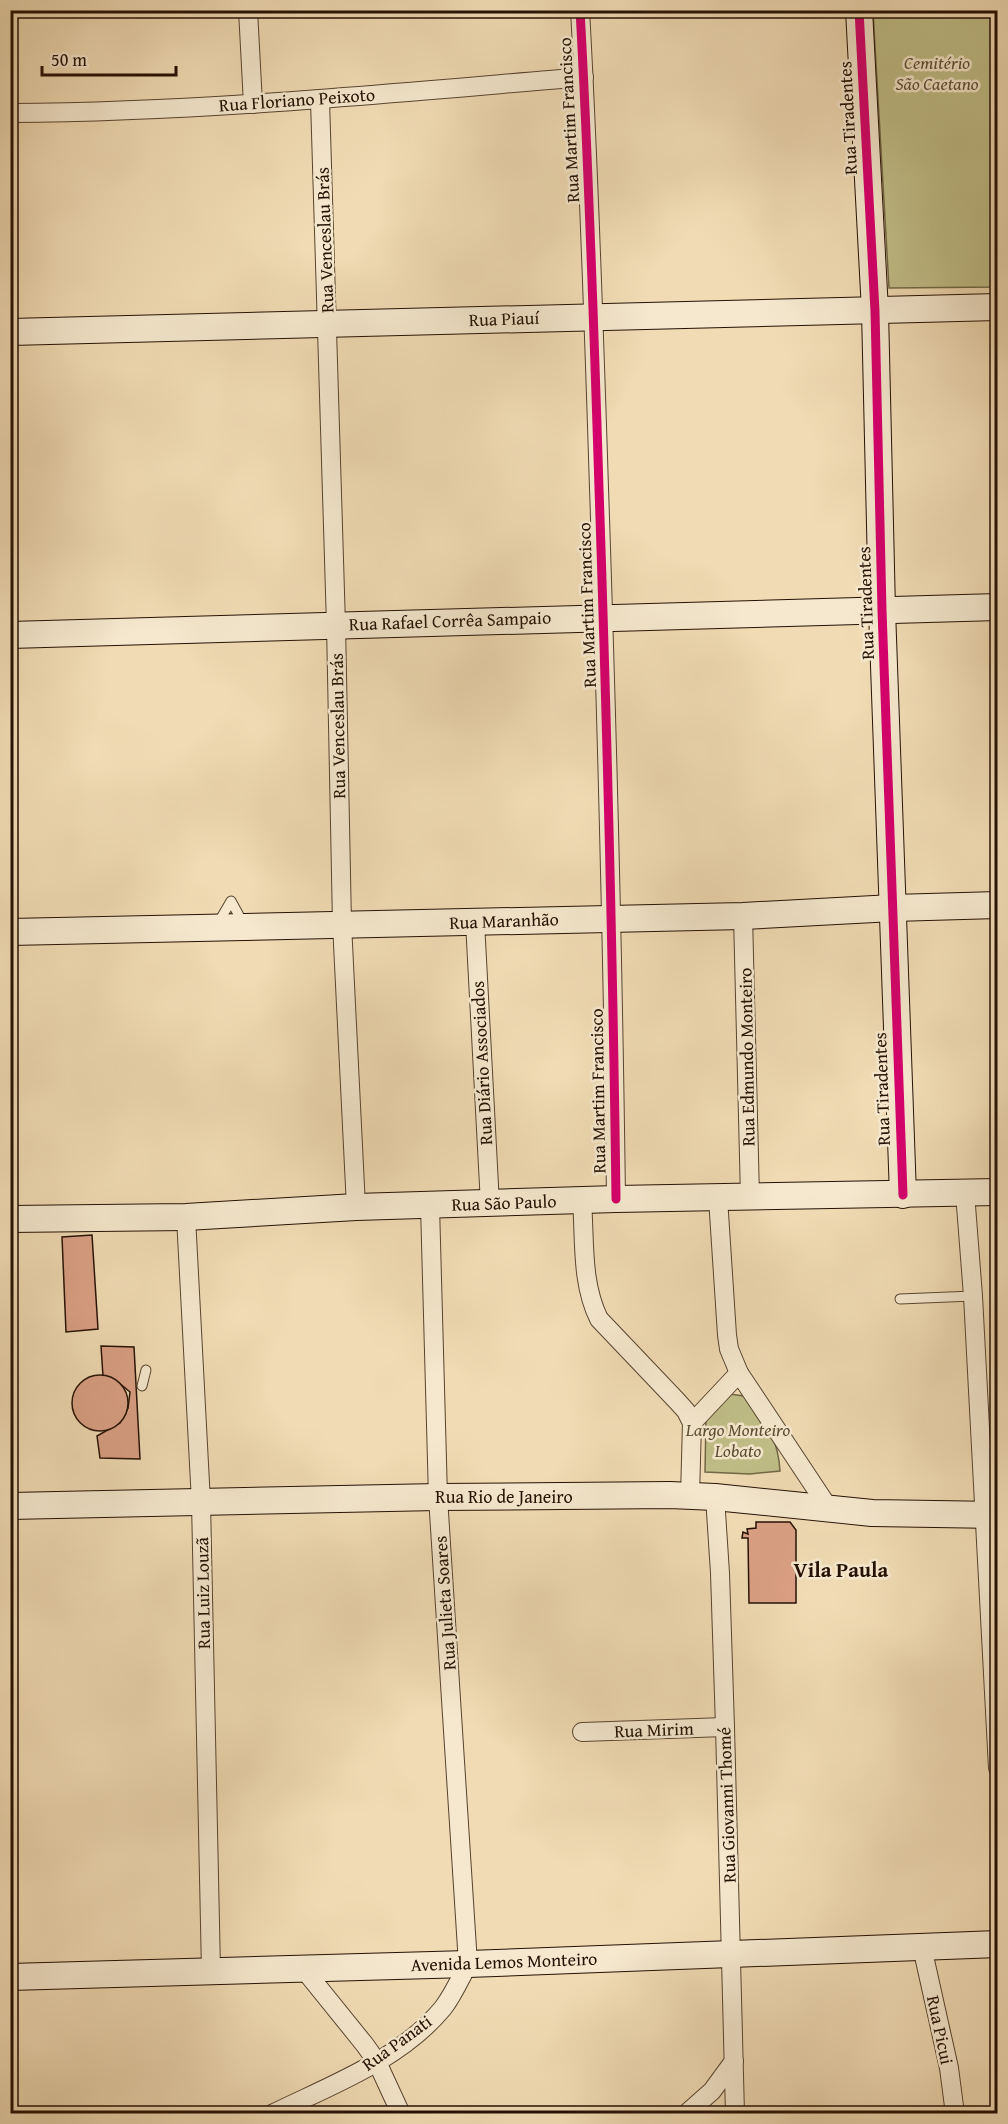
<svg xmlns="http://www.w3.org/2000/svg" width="1008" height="2124" font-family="'Gentium Book Plus',serif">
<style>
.green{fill:#c0be88;stroke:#726846;stroke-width:1.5}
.building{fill:#dba085;stroke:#251104;stroke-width:1.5}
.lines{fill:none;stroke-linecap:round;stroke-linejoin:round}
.lane-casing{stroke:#584430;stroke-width:11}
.street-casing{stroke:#584430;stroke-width:20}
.secondary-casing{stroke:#251104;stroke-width:28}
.lane{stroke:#f5e8ce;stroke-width:9}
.street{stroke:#f5e8ce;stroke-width:18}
.secondary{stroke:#f5e8ce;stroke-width:26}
.cycleway-casing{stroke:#f5e8ce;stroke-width:13}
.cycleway{stroke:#d6006c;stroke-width:9}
.labels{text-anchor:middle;stroke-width:5;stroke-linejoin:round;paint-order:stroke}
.park-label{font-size:18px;font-style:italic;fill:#5b4e32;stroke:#f5e8ce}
.street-label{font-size:18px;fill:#251104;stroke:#f5e8ce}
.quarter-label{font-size:21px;font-weight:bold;fill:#251104;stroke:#f5e8ce}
</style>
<rect width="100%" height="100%" fill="#f0dbb4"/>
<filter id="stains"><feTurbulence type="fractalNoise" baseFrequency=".00333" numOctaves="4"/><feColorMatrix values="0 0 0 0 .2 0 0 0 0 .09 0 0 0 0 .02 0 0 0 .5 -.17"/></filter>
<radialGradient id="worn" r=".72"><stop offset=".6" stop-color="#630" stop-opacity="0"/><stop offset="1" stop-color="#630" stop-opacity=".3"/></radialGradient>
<g class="green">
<polygon points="873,11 997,11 997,287 889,288"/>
<path d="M729,1394L744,1396C765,1423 778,1436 780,1471L750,1474L705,1472L706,1419Z"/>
</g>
<g class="building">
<polygon points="10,1103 15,1103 14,1130 10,1130"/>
<polygon points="92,1235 98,1329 66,1332 62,1237"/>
<polygon points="101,1346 134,1347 140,1459 100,1458 97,1436 120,1423 128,1408 130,1392 119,1383 103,1376"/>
<circle cx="100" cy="1403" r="28"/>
<polygon points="756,1522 790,1522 796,1530 796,1603 749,1603 748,1538 742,1538 743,1532 748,1534 747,1529 756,1528"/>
</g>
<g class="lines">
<g class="lane-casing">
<g id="lane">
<polyline points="217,925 231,901 243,923"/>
<polyline points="900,1299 973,1296"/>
<polyline points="142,1386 146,1370"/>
</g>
</g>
<g class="street-casing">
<g id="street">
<polyline points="248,10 253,104"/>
<path d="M580,10C589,170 594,329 599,488C607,725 613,962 616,1199"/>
<polyline points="320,100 336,625 342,924 356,1207"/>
<path d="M10,113C202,112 393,93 584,77"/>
<polyline points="743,916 750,1197"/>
<polyline points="475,922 490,1204"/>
<polyline points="965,1193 973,1296 998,1768"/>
<polyline points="718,1198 727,1335 729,1349 739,1373 828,1507"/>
<path d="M582,1201C585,1240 581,1283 599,1319L677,1401L686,1411L692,1423L690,1496"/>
<polyline points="186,1217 201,1502 211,1971"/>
<polyline points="692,1423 739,1373"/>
<polyline points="715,1497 720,1573 725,1727 735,2114"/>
<polyline points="582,1732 725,1727"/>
<polyline points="922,1947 949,2068 955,2114"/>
<polyline points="302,1967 365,2045 377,2062 401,2114"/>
<path d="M272,2114C331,2085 400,2060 443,2008C453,1995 460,1979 468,1964L438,1497L430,1206"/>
<polyline points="686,2114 712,2091 734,2061"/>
</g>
</g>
<g class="secondary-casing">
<g id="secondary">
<polyline points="859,10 875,311 882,610 903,1195"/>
<polyline points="10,332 998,307"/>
<polyline points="10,635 998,607"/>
<polyline points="10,932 743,916 893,908 998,905"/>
<polyline points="10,1219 186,1217 356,1207 616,1199 998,1192"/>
<polyline points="10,1506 438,1497 670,1495 715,1497 872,1513 998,1515"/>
<polyline points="10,1977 468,1964 998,1944"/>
</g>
</g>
<use href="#lane" class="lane"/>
<use href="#street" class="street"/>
<use href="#secondary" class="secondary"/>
<g class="cycleway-casing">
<g id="cycleway">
<path d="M580,10C589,170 594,329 599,488C607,725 613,962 616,1199"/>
<polyline points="859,10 875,311 882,610 903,1195"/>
</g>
</g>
<use href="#cycleway" class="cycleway"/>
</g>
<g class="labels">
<g class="park-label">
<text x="937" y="69">Cemitério<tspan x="937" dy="21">São Caetano</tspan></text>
<text x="738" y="1436">Largo Monteiro<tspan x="738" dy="21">Lobato</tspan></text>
</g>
<g class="street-label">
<text transform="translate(297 100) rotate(-4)" y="6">Rua Floriano Peixoto</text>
<text transform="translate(848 118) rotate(-93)" y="6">Rua Tiradentes</text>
<text transform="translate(569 120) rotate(-93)" y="6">Rua Martim Francisco</text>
<text transform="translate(325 240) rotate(-92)" y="6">Rua Venceslau Brás</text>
<text transform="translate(504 319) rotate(-2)" y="6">Rua Piauí</text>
<text transform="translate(866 603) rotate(-92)" y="6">Rua Tiradentes</text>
<text transform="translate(587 605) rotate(-92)" y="6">Rua Martim Francisco</text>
<text transform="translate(450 621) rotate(-2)" y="6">Rua Rafael Corrêa Sampaio</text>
<text transform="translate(338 726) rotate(-91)" y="6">Rua Venceslau Brás</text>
<text transform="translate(504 921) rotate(-2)" y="6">Rua Maranhão</text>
<text transform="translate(747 1057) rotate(-91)" y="6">Rua Edmundo Monteiro</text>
<text transform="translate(482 1063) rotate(-93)" y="6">Rua Diário Associados</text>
<text transform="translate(882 1089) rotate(-92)" y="6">Rua Tiradentes</text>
<text transform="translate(598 1091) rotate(-91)" y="6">Rua Martim Francisco</text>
<text transform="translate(504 1203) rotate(-2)" y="6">Rua São Paulo</text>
<text x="504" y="1503">Rua Rio de Janeiro</text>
<text transform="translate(203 1593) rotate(-91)" y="6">Rua Luiz Louzã</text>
<text transform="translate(445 1603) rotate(-94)" y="6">Rua Julieta Soares</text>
<text transform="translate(654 1730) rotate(-2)" y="6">Rua Mirim</text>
<text transform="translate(727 1805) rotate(-92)" y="6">Rua Giovanni Thomé</text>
<text transform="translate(504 1962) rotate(-2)" y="6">Avenida Lemos Monteiro</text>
<text transform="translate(940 2030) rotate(78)" y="6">Rua Picui</text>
<text transform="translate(397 2043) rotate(-36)" y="6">Rua Panati</text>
</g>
<g class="quarter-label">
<text x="841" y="1577">Vila Paula</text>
</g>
</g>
<rect width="1008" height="2124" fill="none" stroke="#f0dbb4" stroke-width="36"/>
<rect x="12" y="12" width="984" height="2100" fill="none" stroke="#251104" stroke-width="3"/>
<rect x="18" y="18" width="972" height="2088" fill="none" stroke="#251104" stroke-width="1.5"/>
<path d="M42 66v9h134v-9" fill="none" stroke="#251104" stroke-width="3"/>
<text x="51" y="66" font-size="18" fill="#251104" stroke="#f5e8ce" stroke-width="4.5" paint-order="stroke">50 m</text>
<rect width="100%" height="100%" filter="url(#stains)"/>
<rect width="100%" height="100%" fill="url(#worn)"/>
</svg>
